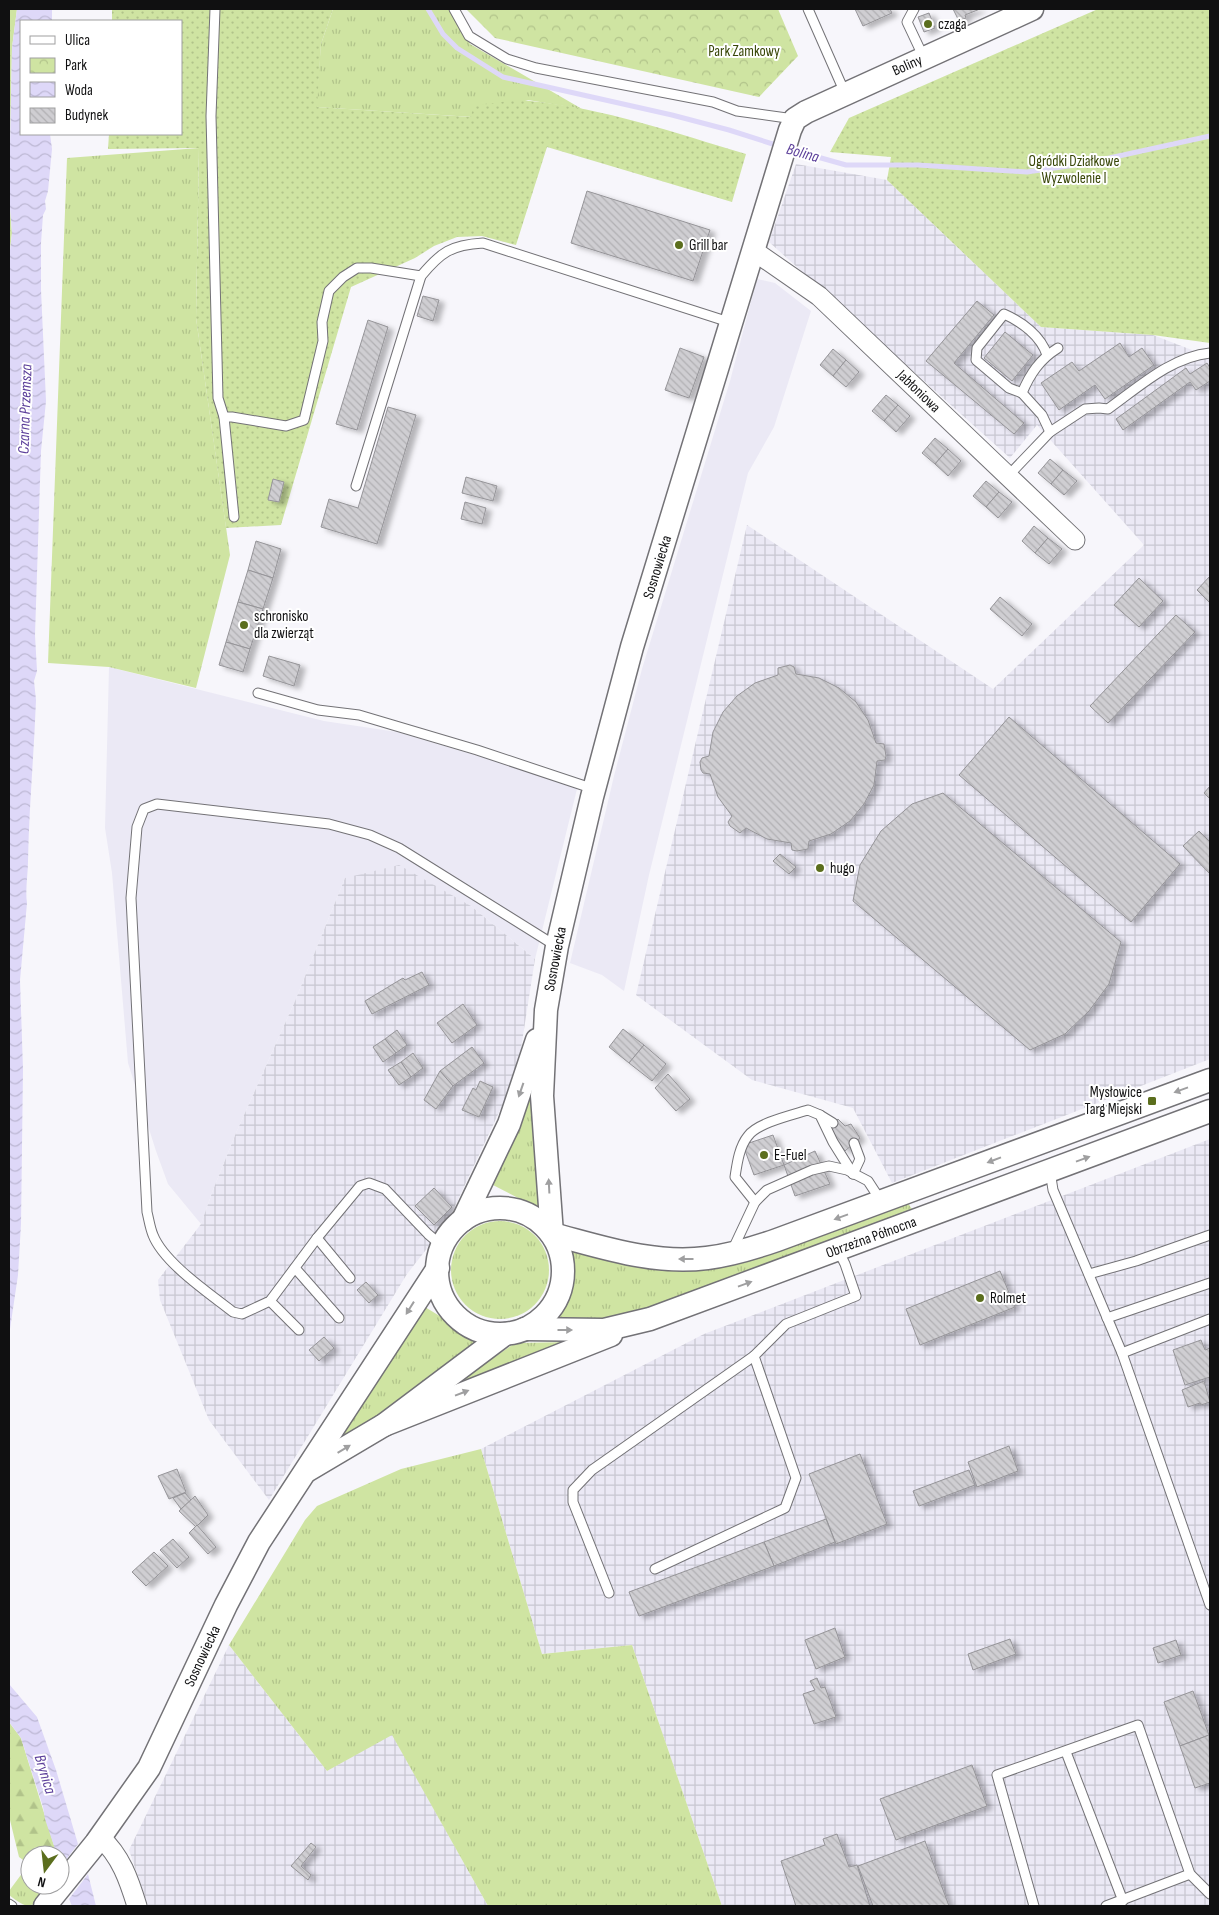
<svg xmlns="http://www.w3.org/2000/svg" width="1219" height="1915" font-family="'Sofia Sans Condensed',sans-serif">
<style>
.built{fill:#ebe9f5}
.industrial{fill:url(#industrial-grid)}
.grass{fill:url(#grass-tufts)}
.forest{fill:url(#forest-firs)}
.park{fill:url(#park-crowns)}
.garden{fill:url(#garden-dots)}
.water{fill:url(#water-waves)}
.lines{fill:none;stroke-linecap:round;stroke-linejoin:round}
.stream{stroke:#ded8f8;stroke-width:5}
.building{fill:url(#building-back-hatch);stroke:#959498;filter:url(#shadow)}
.service-casing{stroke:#737276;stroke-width:11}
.minor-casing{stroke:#737276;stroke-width:21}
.tertiary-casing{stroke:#737276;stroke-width:25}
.service{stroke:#fff;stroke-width:9}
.minor{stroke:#fff;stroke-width:19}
.tertiary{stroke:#fff;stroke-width:22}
.oneway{fill:#9f9fa0}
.poi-dot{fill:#5b6e1d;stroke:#fff;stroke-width:2}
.labels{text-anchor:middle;stroke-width:4;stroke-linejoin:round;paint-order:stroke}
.poi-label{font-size:15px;fill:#101011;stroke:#fff;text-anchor:start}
.park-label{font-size:15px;fill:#384607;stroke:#fff}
.street-label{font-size:15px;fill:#101011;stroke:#fff}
.water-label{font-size:16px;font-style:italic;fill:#5c3f9a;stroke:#fff}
</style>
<defs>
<pattern id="industrial-grid" width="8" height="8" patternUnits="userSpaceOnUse" patternTransform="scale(1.25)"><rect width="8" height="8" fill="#ebe9f5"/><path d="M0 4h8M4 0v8" fill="none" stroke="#c8c7d1"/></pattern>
<pattern id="grass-tufts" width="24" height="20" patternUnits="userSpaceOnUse" patternTransform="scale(1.25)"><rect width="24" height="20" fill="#cfe4a2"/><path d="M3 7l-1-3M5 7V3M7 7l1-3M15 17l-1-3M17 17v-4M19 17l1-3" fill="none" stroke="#b1c38a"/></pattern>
<pattern id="forest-firs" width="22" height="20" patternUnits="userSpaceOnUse" patternTransform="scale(1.25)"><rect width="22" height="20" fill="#cfe4a2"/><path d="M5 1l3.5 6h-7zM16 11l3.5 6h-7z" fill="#b1c38a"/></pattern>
<pattern id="park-crowns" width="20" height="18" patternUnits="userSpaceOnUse" patternTransform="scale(1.25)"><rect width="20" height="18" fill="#cfe4a2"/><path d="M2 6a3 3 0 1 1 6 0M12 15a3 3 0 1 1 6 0" fill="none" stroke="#b1c38a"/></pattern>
<pattern id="garden-dots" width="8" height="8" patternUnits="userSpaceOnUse" patternTransform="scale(1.25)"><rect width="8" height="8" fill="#cfe4a2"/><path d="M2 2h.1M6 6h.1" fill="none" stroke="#b1c38a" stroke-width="1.8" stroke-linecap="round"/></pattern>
<pattern id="water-waves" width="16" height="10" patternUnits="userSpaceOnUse" patternTransform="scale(1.25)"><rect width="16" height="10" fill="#ded8f8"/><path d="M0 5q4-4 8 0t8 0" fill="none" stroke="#bdb8d4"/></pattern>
<pattern id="building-back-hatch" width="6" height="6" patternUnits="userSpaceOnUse" patternTransform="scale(1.25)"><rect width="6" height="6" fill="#cfced2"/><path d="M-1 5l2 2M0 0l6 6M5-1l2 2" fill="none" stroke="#b1b0b3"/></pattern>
<filter id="shadow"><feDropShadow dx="5.5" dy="3" stdDeviation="2.5" flood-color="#0004"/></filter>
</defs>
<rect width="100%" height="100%" fill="#f7f6fb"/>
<g class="built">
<polygon points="757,279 775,283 811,311 774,427 748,473 649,875 624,991 602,975 570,963 614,776 642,669 730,381"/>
<polygon points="109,667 324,721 397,732 545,776 577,789 535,959 471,906 345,878 295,1001 236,1133 213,1190 201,1224 168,1184 156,1151 128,1063 112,873 105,828"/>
</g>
<g class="industrial">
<polygon points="796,164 887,180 1041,327 1153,335 1210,357 1210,1059 892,1183 853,1108 752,1080 636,995 747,525 993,689 1144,545 1037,425 1010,458 769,242"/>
<polygon points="399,865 471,906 535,959 517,1074 447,1223 407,1274 269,1500 209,1420 160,1300 158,1280 201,1224 213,1190 236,1133 295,1001 345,878"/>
<polygon points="1210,1139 1210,1906 722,1906 632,1645 542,1654 481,1449 704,1334"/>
<polygon points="229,1645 327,1771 392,1734 488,1906 148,1906 129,1850"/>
</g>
<g class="grass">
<polygon points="9,9 17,9 12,48 9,195 12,233 9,258"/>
<polygon points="333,9 458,9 470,44 582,109 528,100 472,117 316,107 321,44"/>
<polygon points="199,148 196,318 230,555 196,688 109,667 48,663 67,158"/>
<polygon points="529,1100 532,1103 543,1211 493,1185"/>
<path d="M907,1202L914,1212L631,1315L591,1321L554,1320C570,1294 574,1285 571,1254L573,1252L616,1263L661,1268Z"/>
<circle cx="500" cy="1270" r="49"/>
<polygon points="420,1304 484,1343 337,1445 333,1443"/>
<polygon points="570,1342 467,1384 462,1379 515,1343"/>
<polygon points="481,1449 542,1654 632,1645 722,1906 488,1906 392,1735 327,1771 229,1645 305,1520 317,1506 401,1469"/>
<path d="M29,1864L30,1885H48C33,1907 32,1913 9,1895V1891Z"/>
</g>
<polygon class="forest" points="9,1722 21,1738 57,1855 30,1855 30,1865 19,1857 9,1816"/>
<polygon class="park" points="466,9 778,9 798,56 759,97 495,38"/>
<g class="garden">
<path d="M112,9H333L321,44L317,107L471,117L473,106C491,104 512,99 530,101C604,108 675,133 746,154L732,202L547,147L516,245L482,236L457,237L434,246L415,258L351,287L281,525L226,528L196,318L199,148L108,149L109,134H181V21H112Z"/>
<polygon points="1098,9 1210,9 1210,343 1153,335 1041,327 887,180 891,157 830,152 849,118"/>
</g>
<g class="water">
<path d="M17,9H52V21H21V134H50L52,149L48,191L45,201L46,209L43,215L41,243V290L46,401L41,451L35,635L37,671L34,681L36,700C34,754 29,807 28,861C28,874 25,891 27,903L20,980L23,1069L21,1224L18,1275L10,1329L9,1363V259L12,233L9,195L12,48Z"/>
<polygon points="9,1684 37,1717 56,1770 78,1844 61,1866 60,1855 57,1855 45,1819 43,1807 21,1738 9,1722"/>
<polygon points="88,1874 96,1906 72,1906 69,1899"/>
</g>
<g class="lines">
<g class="stream">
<polyline points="428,9 443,34 457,48 503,77 672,115 729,130 779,146"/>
<polyline points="789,149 846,165 918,165 1027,172 1082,164 1210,136"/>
</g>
</g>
<g class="building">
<polygon points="855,9 890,9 892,13 863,26"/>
<polygon points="953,9 980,9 965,15 966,18 959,21"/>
<polygon points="929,13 935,28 924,32 918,17"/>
<polygon points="587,191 710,230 693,281 571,243"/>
<polygon points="423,296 439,300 433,321 417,316"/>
<polygon points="977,301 994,315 954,363 1024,423 1014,434 926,361"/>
<polygon points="368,320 388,327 357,430 336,424"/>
<polygon points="1005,332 1033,355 1012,381 984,358"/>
<polygon points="1120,343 1129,357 1142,348 1154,365 1105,399 1095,385 1059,410 1041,383 1072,362 1079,371"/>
<polygon points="680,348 704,357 689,398 665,390"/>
<polygon points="833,349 846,360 833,376 820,365"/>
<polygon points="846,360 859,372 846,387 833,376"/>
<polygon points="1207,363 1210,368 1210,381 1196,390 1190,382 1123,430 1116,419 1186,368 1190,374"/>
<polygon points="886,395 898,405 884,421 872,411"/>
<polygon points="898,405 910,416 896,432 884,421"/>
<polygon points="388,407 416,415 377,544 321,527 329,499 358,508"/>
<polygon points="935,438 948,449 935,464 922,453"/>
<polygon points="948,449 961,461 948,476 935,464"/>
<polygon points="1050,459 1063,470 1051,484 1038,473"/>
<polygon points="1063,470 1077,481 1064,495 1051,484"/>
<polygon points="466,477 497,486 493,501 462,493"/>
<polygon points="273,479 284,482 279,502 268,500"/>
<polygon points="986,481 999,492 986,507 973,496"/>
<polygon points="999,492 1012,502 998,518 986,507"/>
<polygon points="465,502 486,508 482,524 461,519"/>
<polygon points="1034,526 1048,538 1035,553 1022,541"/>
<polygon points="1048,538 1062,549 1049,564 1035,553"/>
<polygon points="256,541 281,549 273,578 248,570"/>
<polygon points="248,570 273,578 263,609 238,602"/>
<polygon points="1210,576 1210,603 1197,590"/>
<polygon points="1139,578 1163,601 1139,627 1114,605"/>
<polygon points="1000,597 1032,624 1022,636 990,609"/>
<polygon points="238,602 263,609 250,649 226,642"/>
<polygon points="1176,615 1195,632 1108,723 1090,706"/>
<polygon points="226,642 250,649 243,672 219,665"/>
<polygon points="269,656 300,665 294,686 263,676"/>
<polygon points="790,665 794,667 796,674 819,678 839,688 856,702 868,720 876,743 884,744 886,756 885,760 877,761 874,785 864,804 850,821 831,834 809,841 808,849 797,851 792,850 791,843 767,839 746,828 740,833 730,826 728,822 732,816 718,797 710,774 703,773 701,770 700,762 702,758 709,756 713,732 723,712 737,696 755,683 778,675 778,668"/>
<polygon points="1009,717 1180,864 1131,922 959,775"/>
<polygon points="1210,786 1210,799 1204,793"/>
<polygon points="943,793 1121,942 1109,984 1089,1011 1065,1034 1030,1050 853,901 860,865 881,831 912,804"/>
<polygon points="1199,831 1210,842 1210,874 1183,846"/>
<polygon points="780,854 796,867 789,874 773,861"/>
<polygon points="422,972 429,985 372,1014 365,1001 403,978 405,980"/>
<polygon points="463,1004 477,1025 452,1043 437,1023"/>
<polygon points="623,1029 644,1045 629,1063 609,1047"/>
<polygon points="397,1030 407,1045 396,1053 385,1039"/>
<polygon points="385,1039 396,1053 383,1062 373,1047"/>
<polygon points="644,1045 666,1064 652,1081 629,1063"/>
<polygon points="472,1047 484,1063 453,1086 440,1071"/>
<polygon points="413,1053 423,1068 411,1077 401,1062"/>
<polygon points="401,1062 411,1077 399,1085 388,1070"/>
<polygon points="440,1071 453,1086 436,1109 424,1100"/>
<polygon points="668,1074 690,1099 676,1111 655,1088"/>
<polygon points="480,1081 493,1087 479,1117 462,1110 473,1088 476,1090"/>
<polygon points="838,1119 845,1126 851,1124 860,1138 845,1151 828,1128"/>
<polygon points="773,1135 784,1165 754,1175 743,1145"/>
<polygon points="815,1151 830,1184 795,1196 784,1165"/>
<polygon points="434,1188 452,1207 434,1225 415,1206"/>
<polygon points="1000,1271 1015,1307 920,1345 906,1309"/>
<polygon points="366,1282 378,1295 369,1303 357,1290"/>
<polygon points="324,1337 334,1348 319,1361 309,1350"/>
<polygon points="1201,1340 1205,1350 1210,1348 1210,1377 1185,1385 1173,1350"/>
<polygon points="1204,1381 1210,1402 1201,1405 1200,1403 1188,1407 1182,1390"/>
<polygon points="1009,1446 1018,1471 977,1487 968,1462"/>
<polygon points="860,1454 887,1524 836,1544 809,1474"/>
<polygon points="177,1469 186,1492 169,1499 158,1476"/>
<polygon points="969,1470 975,1485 919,1506 913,1491"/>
<polygon points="185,1493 191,1500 181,1509 173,1498"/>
<polygon points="195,1496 208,1515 196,1527 179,1511"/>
<polygon points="826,1519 835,1542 774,1566 764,1542"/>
<polygon points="197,1525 216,1547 208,1554 189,1533"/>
<polygon points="173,1539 189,1557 177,1568 160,1550"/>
<polygon points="764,1542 774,1566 639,1616 629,1592"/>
<polygon points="154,1552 168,1566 146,1586 132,1572"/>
<polygon points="835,1628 845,1657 816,1669 805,1640"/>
<polygon points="1010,1639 1016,1654 973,1670 968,1654"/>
<polygon points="1176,1640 1181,1655 1158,1663 1153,1648"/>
<polygon points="817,1678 821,1688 825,1687 836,1717 814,1724 803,1694 815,1690 810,1681"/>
<polygon points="1193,1691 1209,1735 1180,1746 1164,1702"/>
<polygon points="1209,1735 1210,1783 1195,1788 1180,1746"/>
<polygon points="972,1765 987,1806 896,1840 880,1799"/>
<polygon points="837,1834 849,1867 857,1865 870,1906 796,1906 781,1861 825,1845 823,1839"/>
<polygon points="925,1841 949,1906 873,1906 858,1866"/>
<polygon points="311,1843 316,1847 301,1866 311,1875 308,1880 291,1866"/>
</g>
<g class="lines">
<g class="service-casing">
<g id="service">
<polyline points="215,9 211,116 218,398 224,417 234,517"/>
<polyline points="454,9 469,36 507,59 536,68 713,102 737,111 794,119"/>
<polyline points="808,9 845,93"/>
<polyline points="914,9 907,22 924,58"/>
<path d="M1022,393L1009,388L976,360L977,348L1004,314C1022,322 1041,336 1047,355"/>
<polyline points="224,417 232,417 286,426 304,420 323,341 322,322 329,291 343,277 357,268 371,268 421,276"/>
<path d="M1050,432L1042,415L1022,393C1030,374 1040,359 1058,348"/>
<path d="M1008,476L1050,432L1085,409L1099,408L1108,409C1139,387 1171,357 1210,353"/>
<path d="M356,486L421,276C441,252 451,245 483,243L732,323"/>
<polyline points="258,693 318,710 359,715 477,750 594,789"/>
<polyline points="820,1115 833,1123"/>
<polyline points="1050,1171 1053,1190 1122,1353 1210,1605"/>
<polyline points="853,1174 860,1159 854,1143"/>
<path d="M755,1202L735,1177C737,1164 739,1147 748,1136C757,1123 792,1115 808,1110L820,1115L833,1142L853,1174"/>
<polyline points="317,1238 350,1278"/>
<path d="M442,1246L428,1234L385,1189L369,1183L360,1186L317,1238L270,1301L242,1314L233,1312C209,1293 164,1263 153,1235C150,1228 149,1220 147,1212L131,898L137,827L144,809L157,804L329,824L370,835L399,848L556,946"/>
<polyline points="732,1251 755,1202 767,1190 812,1170 829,1166 847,1170 868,1181 881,1201"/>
<polyline points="295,1268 339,1318"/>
<polyline points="1089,1274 1136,1261 1210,1235"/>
<polyline points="270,1301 299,1330"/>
<polyline points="1107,1318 1210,1283"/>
<polyline points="1122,1353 1210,1319"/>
<polyline points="655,1569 785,1508 796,1478 754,1356 786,1324 856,1296 845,1264 838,1250"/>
<polyline points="609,1593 573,1502 573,1490 592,1470 754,1356"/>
<polyline points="1066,1752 1123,1901"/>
<polyline points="9,1904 12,1906"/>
<polyline points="1034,1906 997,1775 1138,1725 1190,1874 1210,1894"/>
<polyline points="1106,1906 1190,1874"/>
</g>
</g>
<g class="minor-casing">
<g id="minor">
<polyline points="754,251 819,296 1075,540"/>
<path d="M100,1837C121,1856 129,1880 137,1906"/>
</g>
</g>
<g class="tertiary-casing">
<g id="tertiary">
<circle cx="500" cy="1271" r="63"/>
<polyline points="463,1220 509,1124 537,1040"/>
<polyline points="552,1234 542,1096 546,1010 557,946 592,797 632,647 790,130 795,119 806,112 1032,9"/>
<path d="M552,1234C602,1247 654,1265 707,1258C731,1255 754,1248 777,1240L1210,1080"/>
<polyline points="525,1329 604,1330 650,1319 1210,1111"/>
<polyline points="384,1425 611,1335"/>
<polyline points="308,1470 384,1425 505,1334"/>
<polyline points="45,1906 96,1843 149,1768 226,1605 259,1542 438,1268"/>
</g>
</g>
<use href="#service" class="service"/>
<use href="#minor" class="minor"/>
<use href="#tertiary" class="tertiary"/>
</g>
<defs><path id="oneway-solid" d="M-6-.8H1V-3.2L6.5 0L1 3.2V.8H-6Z" transform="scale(1.25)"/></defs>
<g class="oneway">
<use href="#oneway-solid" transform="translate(521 1090) rotate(109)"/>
<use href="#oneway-solid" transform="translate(1181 1090) rotate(160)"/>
<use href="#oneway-solid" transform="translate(1083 1159) rotate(-20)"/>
<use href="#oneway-solid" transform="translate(994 1160) rotate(159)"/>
<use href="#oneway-solid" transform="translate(549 1186) rotate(-93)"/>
<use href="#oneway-solid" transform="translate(841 1217) rotate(160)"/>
<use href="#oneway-solid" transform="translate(686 1259) rotate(-180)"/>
<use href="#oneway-solid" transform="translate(745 1284) rotate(-20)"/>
<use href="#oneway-solid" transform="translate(410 1308) rotate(122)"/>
<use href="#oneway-solid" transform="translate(565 1330)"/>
<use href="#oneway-solid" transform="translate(462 1393) rotate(-21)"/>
<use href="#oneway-solid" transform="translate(344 1449) rotate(-31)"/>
</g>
<g class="poi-dot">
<circle cx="928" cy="24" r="5"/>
<circle cx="679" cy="245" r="5"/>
<circle cx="244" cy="625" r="5"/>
<circle cx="820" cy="868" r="5"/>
<rect x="1147" y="1096" width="10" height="10" rx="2.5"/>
<circle cx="764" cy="1155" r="5"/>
<circle cx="980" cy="1298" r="5"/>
</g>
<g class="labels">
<g class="poi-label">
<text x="938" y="29">czaga</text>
<text x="689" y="250">Grill bar</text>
<text x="254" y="621">schronisko<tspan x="254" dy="17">dla zwierząt</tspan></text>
<text x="830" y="873">hugo</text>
<text x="1142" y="1097" text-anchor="end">Mysłowice<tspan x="1142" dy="17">Targ Miejski</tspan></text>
<text x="774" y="1160">E-Fuel</text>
<text x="990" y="1303">Rolmet</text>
</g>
<g class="park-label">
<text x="744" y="56">Park Zamkowy</text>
<text x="1074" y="166">Ogródki Działkowe<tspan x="1074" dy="17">Wyzwolenie I</tspan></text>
</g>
<g class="street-label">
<text transform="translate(907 65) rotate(-24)" y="5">Boliny</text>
<text transform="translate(919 391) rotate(44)" y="5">Jabłoniowa</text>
<text transform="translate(657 567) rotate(-73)" y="5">Sosnowiecka</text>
<text transform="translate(555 959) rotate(-79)" y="5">Sosnowiecka</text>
<text transform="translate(871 1237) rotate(-20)" y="5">Obrzeżna Północna</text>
<text transform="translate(202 1656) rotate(-65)" y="5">Sosnowiecka</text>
</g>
<g class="water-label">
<text transform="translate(803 152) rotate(16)" y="6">Bolina</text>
<text transform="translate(24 409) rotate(-88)" y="6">Czarna Przemsza</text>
<text transform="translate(46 1774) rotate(73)" y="6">Brynica</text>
</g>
</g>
<rect width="1219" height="1915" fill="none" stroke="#101011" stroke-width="20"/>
<rect x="20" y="20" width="162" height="115" fill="#ffffff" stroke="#9f9fa0"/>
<rect x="30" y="36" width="25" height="8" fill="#ffffff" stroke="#9f9fa0"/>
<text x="65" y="45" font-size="15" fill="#101011">Ulica</text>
<rect x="30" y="58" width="25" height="15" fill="url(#park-crowns)" stroke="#9f9fa0"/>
<text x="65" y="70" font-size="15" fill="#101011">Park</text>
<rect x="30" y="82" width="25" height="15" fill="url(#water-waves)" stroke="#9f9fa0"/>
<text x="65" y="95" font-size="15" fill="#101011">Woda</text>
<rect x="30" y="108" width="25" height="15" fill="url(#building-back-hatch)" stroke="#9f9fa0"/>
<text x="65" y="120" font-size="15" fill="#101011">Budynek</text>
<g transform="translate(45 1870) rotate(195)"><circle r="24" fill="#ffffff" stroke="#9f9fa0"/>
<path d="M0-4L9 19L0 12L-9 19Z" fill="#5b6e1d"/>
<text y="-8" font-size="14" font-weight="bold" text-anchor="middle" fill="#101011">N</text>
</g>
</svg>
